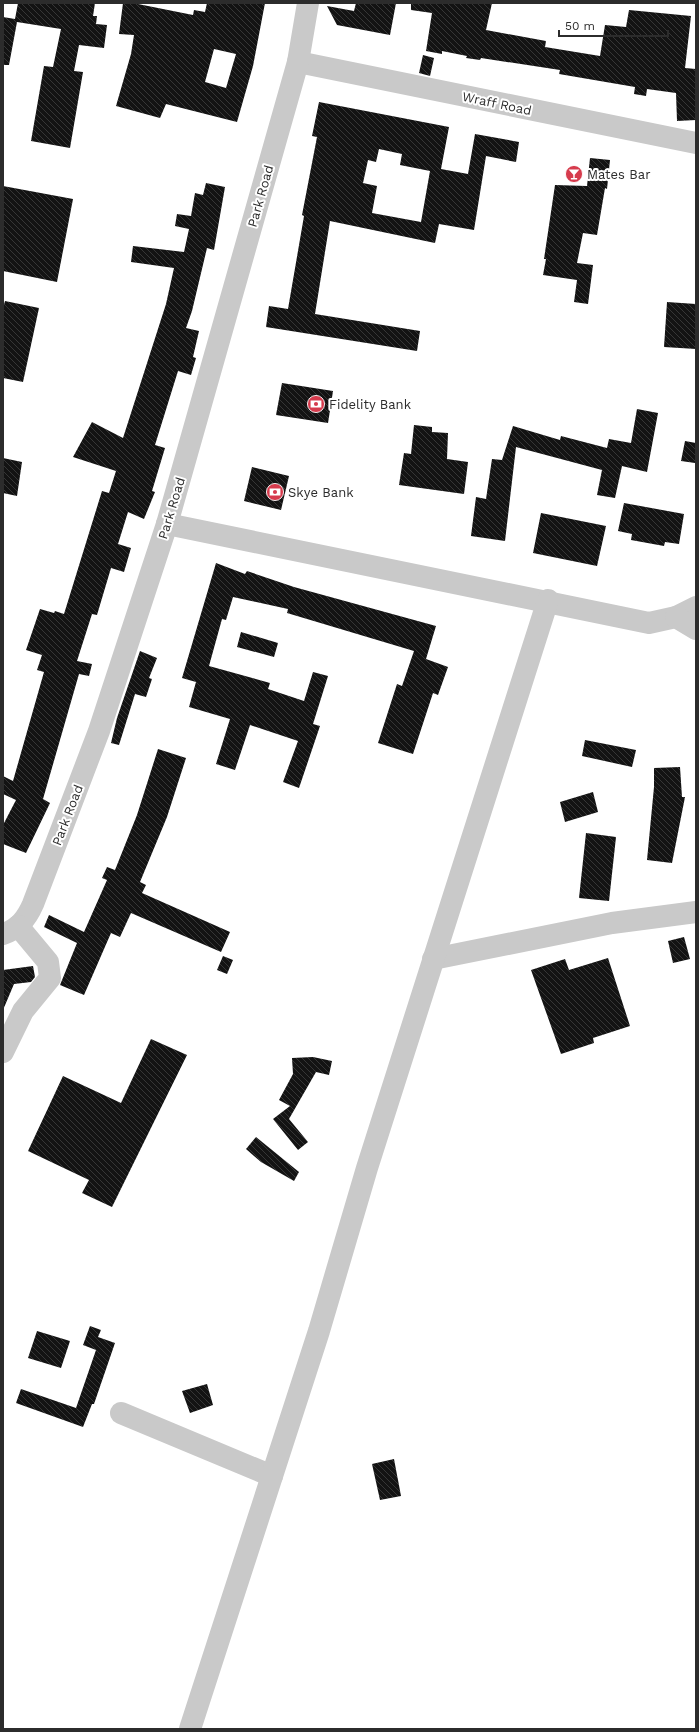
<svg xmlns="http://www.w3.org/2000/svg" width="699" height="1732" font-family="'Work Sans',sans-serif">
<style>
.building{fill:url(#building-back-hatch);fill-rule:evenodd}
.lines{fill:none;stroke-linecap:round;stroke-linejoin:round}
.minor{stroke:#c9c9c9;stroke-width:22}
.labels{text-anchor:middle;stroke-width:4;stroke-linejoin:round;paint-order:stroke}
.street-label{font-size:13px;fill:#2c2c2c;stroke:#fff}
.poi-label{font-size:13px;fill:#2c2c2c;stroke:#fff;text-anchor:start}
</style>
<defs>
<pattern id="building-back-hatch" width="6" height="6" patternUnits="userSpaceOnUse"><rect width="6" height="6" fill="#131313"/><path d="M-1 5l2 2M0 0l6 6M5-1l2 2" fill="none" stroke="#363636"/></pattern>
</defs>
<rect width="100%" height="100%" fill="#fff"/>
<g class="building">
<polygon points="18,3 95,3 93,16 97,16 96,24 107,25 104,48 79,45 74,71 83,72 70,148 31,141 44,66 53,67 61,29 17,22 9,65 3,65 3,17 15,19"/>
<path d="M123,3H133L193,15L194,10L205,12L207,3H265L253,66L237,122L166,104L160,118L116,106L131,54L134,35L119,34ZM214,49L236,54L226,88L205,82Z"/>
<polygon points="356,3 396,3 390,35 337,25 327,6 354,11"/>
<polygon points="411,3 492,3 486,30 546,41 545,47 600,56 605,25 626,27 629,10 691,16 685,68 696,69 696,120 677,121 676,93 647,89 646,96 634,94 635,87 559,74 560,70 481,58 480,60 466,58 467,56 442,51 442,54 426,51 432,13 411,10"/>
<polygon points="423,55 434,58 430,76 419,73"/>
<path d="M319,102L449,127L441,169L468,174L475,134L519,142L516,162L486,156L474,230L439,224L435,243L330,221L315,314L420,331L417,351L266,327L269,306L288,309L304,216L302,215L317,137L312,136ZM379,149L402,154L400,165L430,171L421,222L372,213L377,186L363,183L368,160L376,162Z"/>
<polygon points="590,158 610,160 607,189 605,188 597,235 583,233 577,263 593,265 588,304 574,302 577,280 543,275 546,259 544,259 555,185 587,186"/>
<polygon points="206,183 225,187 214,250 207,248 192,311 186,328 199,331 193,357 196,358 191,375 178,371 155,445 165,448 152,491 155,492 144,519 128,512 118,544 131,548 124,572 111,568 97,615 92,614 77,661 92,664 89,676 79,674 43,799 50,803 26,853 3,844 3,825 16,800 3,794 3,776 13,781 44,672 37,670 42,655 26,650 40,609 54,613 55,611 64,614 102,491 109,493 116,471 73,457 92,422 123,438 166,304 174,268 131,262 133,246 184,252 189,229 175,226 177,214 191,216 195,193 203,195"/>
<polygon points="3,186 73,199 57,282 3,271"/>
<polygon points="5,301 39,308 23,382 3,378 3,308"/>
<polygon points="667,302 696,304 696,349 664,347"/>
<polygon points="282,383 333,391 328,423 276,415"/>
<polygon points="637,409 658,413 647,472 622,466 615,498 597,495 602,470 516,447 505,541 471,536 476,497 486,499 492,459 502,460 513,426 560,440 561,436 607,448 609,439 631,443"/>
<polygon points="414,425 432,427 432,432 448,433 447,459 468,462 464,494 399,485 404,453 411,454"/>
<polygon points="685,441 696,443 695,463 681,461"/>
<polygon points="3,458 22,462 17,496 3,493"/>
<polygon points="252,467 289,476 281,510 244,501"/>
<polygon points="624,503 684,514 679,544 665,542 664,546 631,540 632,534 618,531"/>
<polygon points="541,513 606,526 597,566 533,553"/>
<polygon points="216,563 245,574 247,571 294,587 436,626 426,659 448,667 438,695 433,693 413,754 378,743 397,684 402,686 414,651 287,613 288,609 233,597 226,620 222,619 209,666 270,683 268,689 304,701 313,672 328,676 313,724 320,726 299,788 283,782 298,741 250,725 235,770 216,764 230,719 189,707 196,682 182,678"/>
<polygon points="241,632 278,643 274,657 237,647"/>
<polygon points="140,651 157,658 149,678 152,679 146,697 135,694 119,745 111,743 117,718"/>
<polygon points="585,740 636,750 632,767 582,756"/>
<polygon points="158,749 186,758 167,817 140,882 146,885 142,893 230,932 221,952 131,913 120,937 111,933 84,995 60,985 77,943 44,927 49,915 84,932 107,880 102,878 107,867 115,870 137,815"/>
<polygon points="680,767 682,797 685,797 672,863 647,860 654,787 654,768"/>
<polygon points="593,792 598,812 565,822 560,802"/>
<polygon points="586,833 616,837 609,901 579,898"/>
<polygon points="684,937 690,959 673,963 668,941"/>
<polygon points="223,956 233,960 227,974 217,970"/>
<polygon points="608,958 630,1026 593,1038 594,1043 561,1054 531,970 565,959 569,970"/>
<polygon points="33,966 35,977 31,982 14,984 3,1010 3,970"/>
<polygon points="151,1039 187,1055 112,1207 82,1193 89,1180 28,1151 63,1076 121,1103"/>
<polygon points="313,1057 332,1061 329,1075 316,1072 289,1119 308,1142 298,1150 273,1119 290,1106 279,1100 293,1074 292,1058"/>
<polygon points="256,1137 299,1172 294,1181 261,1162 246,1149"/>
<polygon points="90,1326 101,1330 98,1337 115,1343 94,1404 92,1404 83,1427 16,1403 21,1389 76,1408 96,1350 83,1345"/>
<polygon points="37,1331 70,1341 61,1368 28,1358"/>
<polygon points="207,1384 213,1405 190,1413 182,1391"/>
<polygon points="394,1459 401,1496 380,1500 372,1464"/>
</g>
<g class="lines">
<g class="minor">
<polyline points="298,62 696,143"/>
<polyline points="167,524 649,623 676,617 696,607"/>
<polyline points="676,617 696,629"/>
<path d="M3,934C19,929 27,918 33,904L99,731L167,524L298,62L308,3"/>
<polyline points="433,959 612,923 696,912"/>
<polyline points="3,1052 23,1011 50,978 48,962 18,926"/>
<polyline points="121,1413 272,1476"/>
<polyline points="190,1729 319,1331 367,1168 548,600"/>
</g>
</g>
<defs>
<g id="bar-disc" transform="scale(0.9)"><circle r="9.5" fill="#d63b4d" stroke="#fff"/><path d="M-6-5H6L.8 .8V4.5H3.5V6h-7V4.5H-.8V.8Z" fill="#fff"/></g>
<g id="bank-disc" transform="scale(0.9)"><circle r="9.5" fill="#d63b4d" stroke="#fff"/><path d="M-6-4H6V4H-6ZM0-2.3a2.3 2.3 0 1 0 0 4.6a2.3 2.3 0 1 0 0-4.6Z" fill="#fff"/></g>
</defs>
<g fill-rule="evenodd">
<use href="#bar-disc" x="574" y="174"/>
<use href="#bank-disc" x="316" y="404"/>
<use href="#bank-disc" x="275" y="492"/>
</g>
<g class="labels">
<g class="street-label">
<text transform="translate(497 103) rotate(12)" y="5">Wraff Road</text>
<text transform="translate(260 196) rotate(-74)" y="5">Park Road</text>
<text transform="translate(171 508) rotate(-73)" y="5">Park Road</text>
<text transform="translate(67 815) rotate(-69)" y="5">Park Road</text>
</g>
<g class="poi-label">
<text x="587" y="179">Mates Bar</text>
<text x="329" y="409">Fidelity Bank</text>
<text x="288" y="497">Skye Bank</text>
</g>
</g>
<rect width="699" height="1732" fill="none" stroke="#2c2c2c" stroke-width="8"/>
<path d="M559 30v6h109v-6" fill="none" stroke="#2c2c2c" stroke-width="2"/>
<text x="565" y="30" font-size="12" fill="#2c2c2c" stroke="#ffffff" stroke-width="3" paint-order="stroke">50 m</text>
</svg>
